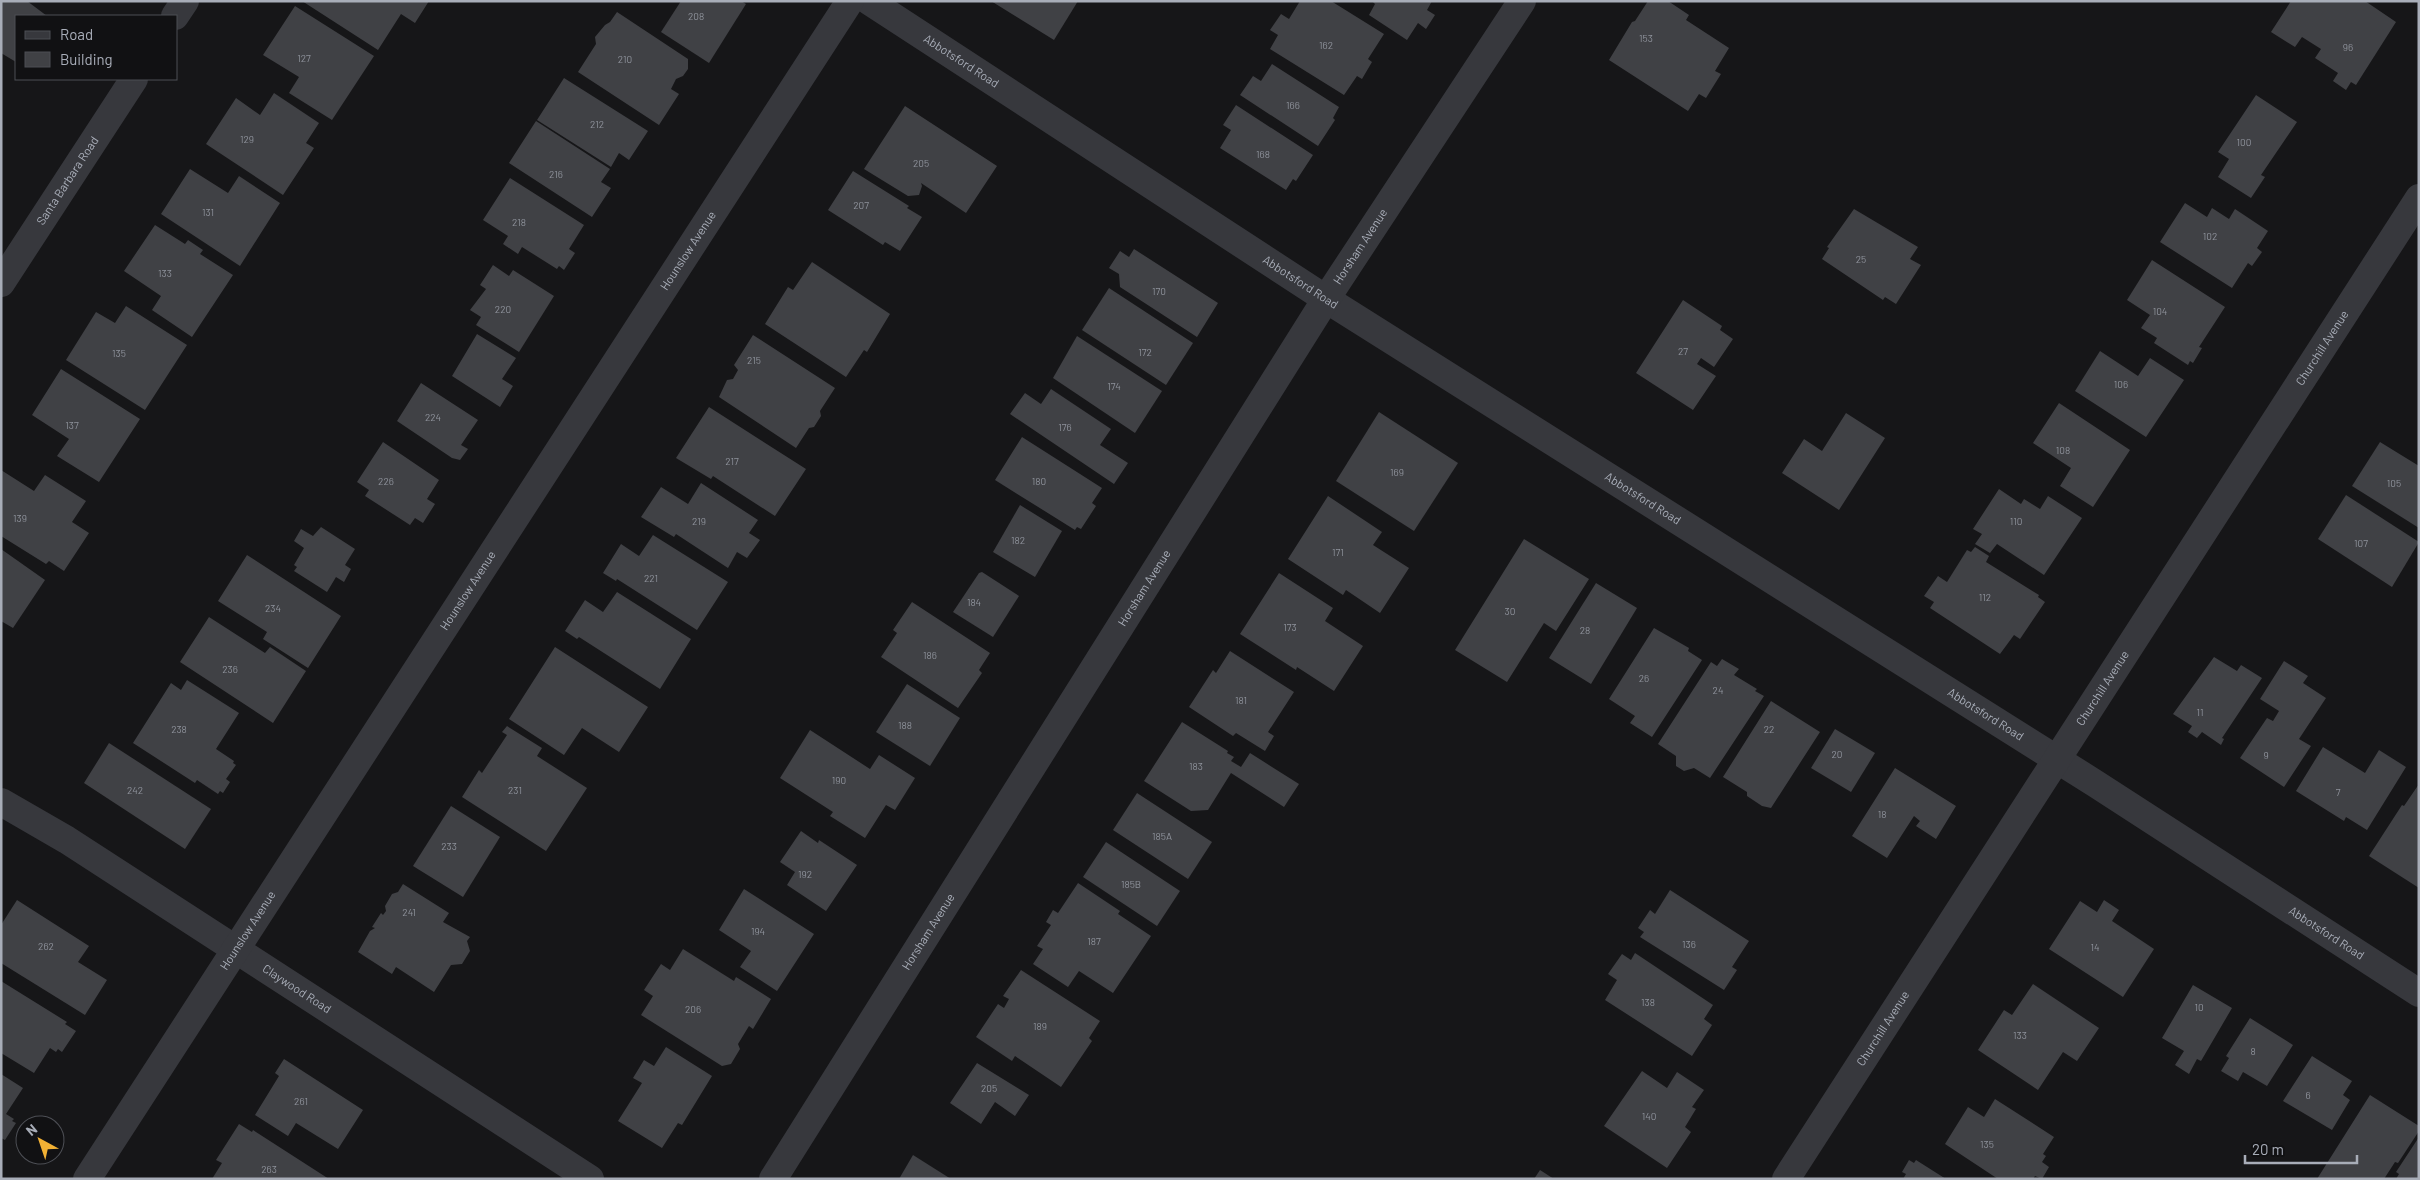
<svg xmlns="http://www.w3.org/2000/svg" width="2420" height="1180" font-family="Barlow,sans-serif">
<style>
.building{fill:#404145}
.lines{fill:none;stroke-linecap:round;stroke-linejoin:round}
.street{stroke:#37383d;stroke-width:28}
.labels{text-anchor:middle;stroke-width:4;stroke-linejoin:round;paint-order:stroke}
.number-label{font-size:10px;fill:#8e929b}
.street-label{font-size:12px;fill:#a8adb8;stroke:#111113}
</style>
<rect width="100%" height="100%" fill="#161618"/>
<g class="building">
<polygon points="1,1 27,1 47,16 16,16 16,62 1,53"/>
<polygon points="302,1 429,1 415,23 401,14 378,50"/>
<polygon points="681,1 741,1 746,4 709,63 661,32"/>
<polygon points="991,1 1078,1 1054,40"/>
<polygon points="1300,1 1331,1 1384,34 1368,59 1372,62 1362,79 1357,76 1344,95 1270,49 1278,35 1270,30 1281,14 1289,19"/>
<polygon points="1372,1 1432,1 1427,10 1435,15 1426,29 1418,23 1407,40 1369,15 1375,4"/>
<polygon points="1648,1 1668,1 1689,15 1686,20 1729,48 1715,71 1721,74 1706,98 1699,94 1688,111 1609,60 1632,22 1635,21"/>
<polygon points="2291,1 2365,1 2396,22 2356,85 2351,82 2346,90 2333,81 2338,73 2315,58 2321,49 2302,37 2295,47 2271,32"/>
<polygon points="295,6 374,56 332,120 289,93 299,77 263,55"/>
<polygon points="617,12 688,59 688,69 683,76 676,79 671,89 679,94 659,125 578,72 596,44 595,37 605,25 610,22"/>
<polygon points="1272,64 1339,107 1333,118 1335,120 1318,146 1240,95 1253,76 1261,81"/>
<polygon points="564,78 648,131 629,160 619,153 611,167 537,120"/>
<polygon points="274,93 319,123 306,143 314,148 283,195 206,144 236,98 260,115"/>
<polygon points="2256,95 2297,122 2261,175 2265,177 2251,198 2218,177 2229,159 2218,152"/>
<polygon points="1236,105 1313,155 1296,181 1293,179 1286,190 1220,148 1231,130 1223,125"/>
<polygon points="905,106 997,166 966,213 921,183 922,186 919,195 908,196 864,169"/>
<polygon points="536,121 610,169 601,182 611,188 592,217 509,163"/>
<polygon points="190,169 228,193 239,176 280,203 240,266 161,214"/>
<polygon points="853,171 909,206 907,208 922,217 900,251 885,242 883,245 828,210"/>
<polygon points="510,178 584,225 569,249 575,253 564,270 559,266 557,269 522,247 518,254 503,244 508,236 483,220"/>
<polygon points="2185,203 2207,217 2212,208 2229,219 2235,209 2268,231 2257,248 2262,252 2252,266 2248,263 2232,288 2160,242"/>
<polygon points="1854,209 1918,247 1910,259 1921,265 1896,304 1885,297 1883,300 1822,259 1829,248 1827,247"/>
<polygon points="155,225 185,244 188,240 203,250 200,254 233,275 192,337 152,310 161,296 124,271"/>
<polygon points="1134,249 1218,303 1197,337 1120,287 1119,274 1109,268 1120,251 1129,257"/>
<polygon points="2152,260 2225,307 2199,347 2202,348 2193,363 2190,361 2188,365 2154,343 2157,338 2141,328 2150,315 2127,300"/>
<polygon points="812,262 890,314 867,352 864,350 846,377 765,324 788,287 793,290"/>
<polygon points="493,265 509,276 513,270 554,296 519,352 476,325 481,317 470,310 486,289 480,285"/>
<polygon points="1109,288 1193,343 1166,385 1082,330"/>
<polygon points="1683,300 1722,326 1720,330 1733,339 1714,367 1701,358 1697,364 1716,376 1693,410 1636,373"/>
<polygon points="126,306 187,345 145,410 66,360 96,312 115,323"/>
<polygon points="477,334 516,358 502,379 513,386 500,407 452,376"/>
<polygon points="753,335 835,388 820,411 821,416 814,427 809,428 796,448 719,397 727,380 733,379 738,370 734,365"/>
<polygon points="1077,336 1162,391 1135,433 1053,378"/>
<polygon points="2100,351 2138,376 2150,358 2184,380 2146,437 2075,391"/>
<polygon points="61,369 140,419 99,482 57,456 69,439 32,415"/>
<polygon points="421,383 478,420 461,445 468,449 460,460 452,458 397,421"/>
<polygon points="1051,389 1111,429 1100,445 1128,463 1114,484 1010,414 1025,393 1041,404"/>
<polygon points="2059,403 2130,450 2093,507 2060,486 2071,468 2033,443"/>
<polygon points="709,407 806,469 775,516 713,476 711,479 676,458"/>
<polygon points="1379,412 1458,463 1414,531 1336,481"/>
<polygon points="1846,413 1885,438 1839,510 1782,473 1804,439 1822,451"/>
<polygon points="1022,437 1102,488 1092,503 1096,506 1081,529 1077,527 1075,530 995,480"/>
<polygon points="383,442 439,480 427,499 435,504 423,523 415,518 410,525 365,496 369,490 357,482"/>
<polygon points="2380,442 2419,466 2419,528 2352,486"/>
<polygon points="1,470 34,491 45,475 86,501 72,522 89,533 64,571 49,561 46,564 1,536"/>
<polygon points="701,483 758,520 749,533 760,540 747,558 737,552 728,568 676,534 674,537 641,517 661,487 688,504"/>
<polygon points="1999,489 2021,504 2024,499 2040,509 2048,496 2082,518 2044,575 1997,544 1990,553 1975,544 1982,534 1973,529"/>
<polygon points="2346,495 2419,542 2392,587 2318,539"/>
<polygon points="1328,496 1382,532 1373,545 1409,568 1380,613 1346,590 1343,595 1288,559"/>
<polygon points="1020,505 1062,531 1035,577 993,552"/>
<polygon points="321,527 355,549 345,565 351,569 344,582 336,577 327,592 294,571 297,567 294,565 304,548 294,541 301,529 313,536"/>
<polygon points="653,535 728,582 697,630 617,579 616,581 603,573 621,544 639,556"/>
<polygon points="1524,539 1589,579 1556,631 1544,623 1507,682 1455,650"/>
<polygon points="1975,547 1989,556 1986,562 2039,595 2038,597 2045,602 2020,639 2014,635 2000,654 1930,608 1934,602 1924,596 1938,576 1947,582 1967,550 1971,552"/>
<polygon points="1,549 45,580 13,628 1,621"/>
<polygon points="247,555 341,616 308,668 263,639 267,632 218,601"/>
<polygon points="982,572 1019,596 993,637 953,612 979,573"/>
<polygon points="1279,573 1333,608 1325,621 1363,646 1334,691 1297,667 1296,670 1240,634"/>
<polygon points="1596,583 1637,608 1591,684 1549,658"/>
<polygon points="617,592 691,639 660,689 579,637 577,639 565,631 585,600 603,612"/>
<polygon points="912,602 990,653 979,670 982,673 958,708 881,657 897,633 893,630"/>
<polygon points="209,617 265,653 270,647 306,671 273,723 180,662"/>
<polygon points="1654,628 1689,648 1688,651 1702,660 1652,737 1630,723 1635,716 1609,699"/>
<polygon points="555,647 648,707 619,752 582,728 564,755 509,719"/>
<polygon points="1230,651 1294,692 1268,732 1274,736 1265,751 1236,733 1233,736 1189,707 1213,670 1216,673"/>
<polygon points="2214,657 2237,671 2241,665 2262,678 2222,738 2224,739 2221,745 2202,732 2197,738 2188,732 2192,726 2173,714"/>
<polygon points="1722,659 1739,669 1734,675 1757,689 1755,691 1764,696 1710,778 1694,768 1684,771 1676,766 1676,756 1658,744 1711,662 1717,666"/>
<polygon points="2284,661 2308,676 2303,683 2326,698 2299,739 2311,746 2284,787 2240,758 2267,718 2273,721 2279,711 2260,699"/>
<polygon points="187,680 239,713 216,749 234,761 233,763 236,765 226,779 230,782 223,793 220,791 218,794 197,780 195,783 133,743 171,683 181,690"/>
<polygon points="907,684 960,718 930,766 876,732"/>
<polygon points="1771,701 1820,732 1771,808 1762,806 1747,796 1747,792 1723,777"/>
<polygon points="1182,722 1228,751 1227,753 1234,757 1231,761 1241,767 1250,753 1299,784 1284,807 1231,773 1208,810 1191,811 1144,781"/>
<polygon points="507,726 542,748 537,756 587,788 546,851 462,797 479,770 482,773 507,735 502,732"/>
<polygon points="1835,729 1875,753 1851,792 1811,768"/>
<polygon points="810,730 870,769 879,755 915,778 895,810 886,805 865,838 830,816 833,812 780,778"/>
<polygon points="109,743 211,809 185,849 84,783"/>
<polygon points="2323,747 2365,773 2379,750 2406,767 2367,830 2346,817 2344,821 2296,791"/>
<polygon points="1895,768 1956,806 1936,839 1916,826 1920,821 1914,816 1887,858 1852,836"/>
<polygon points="2419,784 2419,888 2369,856 2402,805 2404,806"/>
<polygon points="1137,793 1212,842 1188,879 1113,830"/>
<polygon points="451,806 500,837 463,897 413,866"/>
<polygon points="801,831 818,843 819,840 857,865 826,911 787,885 795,872 780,862"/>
<polygon points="1106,842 1180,891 1157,926 1083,877"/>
<polygon points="1078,883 1120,911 1118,914 1151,936 1113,993 1079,971 1068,987 1033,964 1043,949 1037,946 1051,925 1046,922 1053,910 1058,913"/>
<polygon points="403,884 449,913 443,922 470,937 467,941 470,951 462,964 451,965 434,992 396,967 392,974 358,952 370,931 375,928 372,927 381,913 383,915 386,911 385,906 392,894 398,892"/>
<polygon points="744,889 814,934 777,991 740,967 751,951 719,930"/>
<polygon points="1670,890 1749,941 1732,967 1737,970 1724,990 1640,937 1644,932 1638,928 1650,910 1655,914"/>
<polygon points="17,900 89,946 78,962 107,980 85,1015 1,963 1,925"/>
<polygon points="2104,900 2119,910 2112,921 2154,949 2123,997 2049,949 2080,901 2097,912"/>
<polygon points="683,949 734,981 736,977 771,999 753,1029 749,1026 738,1044 740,1049 731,1064 722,1066 641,1015 653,996 644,990 661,964 670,970"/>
<polygon points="1635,953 1713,1005 1704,1019 1712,1025 1692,1056 1605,1000 1617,980 1608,974 1622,954 1631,960"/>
<polygon points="1021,970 1100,1021 1089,1038 1092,1041 1061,1087 1015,1056 1012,1061 976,1037 998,1004 1004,1008 1009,999 1003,996"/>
<polygon points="1,981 67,1022 65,1024 76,1031 62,1052 58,1049 56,1052 50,1048 34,1073 1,1053"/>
<polygon points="2033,984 2099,1028 2077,1061 2063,1052 2038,1090 1978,1050 2004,1010 2012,1015"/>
<polygon points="2193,985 2232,1008 2201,1061 2197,1059 2189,1074 2175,1065 2184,1051 2162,1038"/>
<polygon points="2250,1018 2293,1045 2267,1086 2243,1072 2238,1081 2221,1071 2229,1058 2226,1056"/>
<polygon points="666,1047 712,1076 682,1125 678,1123 662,1148 618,1121 642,1083 633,1078 644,1060 654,1066"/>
<polygon points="2312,1056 2352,1081 2343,1095 2350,1100 2332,1130 2283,1101"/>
<polygon points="284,1059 363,1110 338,1149 296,1123 288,1136 255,1115 279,1076 275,1073"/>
<polygon points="977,1063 1029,1095 1015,1116 995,1102 981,1124 950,1103"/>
<polygon points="1642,1071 1667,1088 1677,1072 1704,1090 1692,1107 1696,1109 1685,1127 1691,1132 1667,1168 1604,1126"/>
<polygon points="1,1074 23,1088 6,1114 14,1119 12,1121 16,1123 5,1140 1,1138"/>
<polygon points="2370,1095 2419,1126 2419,1131 2398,1163 2395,1162 2384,1179 2317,1179"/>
<polygon points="1995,1099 2054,1137 2043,1154 2046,1156 2042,1162 2049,1167 2042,1179 2035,1176 2033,1179 1998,1179 1945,1144 1968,1107 1984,1117"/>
<polygon points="239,1124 252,1132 253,1130 329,1179 212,1179 222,1163 216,1160"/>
<polygon points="2419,1137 2419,1179 2396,1179 2399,1174 2396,1172"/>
<polygon points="913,1155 951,1179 899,1179"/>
<polygon points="1909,1160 1914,1163 1916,1160 1946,1179 1903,1179 1906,1174 1902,1172"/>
<polygon points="1540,1170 1554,1179 1534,1179"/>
</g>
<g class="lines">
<g class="street">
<path id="s1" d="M869,1L1326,299L2096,784L2419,993"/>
<polyline points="175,16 185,1"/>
<path id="s2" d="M1,283L134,79"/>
<path id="s3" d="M1,802L67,840L590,1179"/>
<path id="s4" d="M87,1179L850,1"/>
<path id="s5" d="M773,1179L1326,299L1522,1"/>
<path id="s6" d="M1786,1179L2419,198"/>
</g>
</g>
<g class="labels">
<g class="number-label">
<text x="696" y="20">208</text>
<text x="1646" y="42">153</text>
<text x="1326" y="49">162</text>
<text x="2348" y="51">96</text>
<text x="304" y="62">127</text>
<text x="625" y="63">210</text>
<text x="1293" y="109">166</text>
<text x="597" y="128">212</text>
<text x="247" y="143">129</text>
<text x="2244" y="146">100</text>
<text x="1263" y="158">168</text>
<text x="921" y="167">205</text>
<text x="556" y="178">216</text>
<text x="861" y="209">207</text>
<text x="208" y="216">131</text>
<text x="519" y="226">218</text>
<text x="2210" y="240">102</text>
<text x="1861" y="263">25</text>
<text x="165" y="277">133</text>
<text x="1159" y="295">170</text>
<text x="503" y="313">220</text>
<text x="2160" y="315">104</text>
<text x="1683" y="355">27</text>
<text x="1145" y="356">172</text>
<text x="119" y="357">135</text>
<text x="754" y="364">215</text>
<text x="2121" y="388">106</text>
<text x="1114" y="390">174</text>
<text x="433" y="421">224</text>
<text x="72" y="429">137</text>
<text x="1065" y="431">176</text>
<text x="2063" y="454">108</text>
<text x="732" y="465">217</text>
<text x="1397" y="476">169</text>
<text x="386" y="485">226</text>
<text x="1039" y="485">180</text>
<text x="2394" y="487">105</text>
<text x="20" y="522">139</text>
<text x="699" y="525">219</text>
<text x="2016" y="525">110</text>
<text x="1018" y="544">182</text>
<text x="2361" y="547">107</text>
<text x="1338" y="556">171</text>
<text x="651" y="582">221</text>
<text x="1985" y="601">112</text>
<text x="974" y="606">184</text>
<text x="273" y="612">234</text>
<text x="1510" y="615">30</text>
<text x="1290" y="631">173</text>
<text x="1585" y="634">28</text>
<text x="930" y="659">186</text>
<text x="230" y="673">236</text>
<text x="1644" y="682">26</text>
<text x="1718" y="694">24</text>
<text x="1241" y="704">181</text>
<text x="2200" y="716">11</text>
<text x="905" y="729">188</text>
<text x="179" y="733">238</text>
<text x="1769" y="733">22</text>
<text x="1837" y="758">20</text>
<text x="2266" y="759">9</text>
<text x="1196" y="770">183</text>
<text x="839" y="784">190</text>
<text x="135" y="794">242</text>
<text x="515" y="794">231</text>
<text x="2338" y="796">7</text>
<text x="1882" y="818">18</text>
<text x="1162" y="840">185A</text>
<text x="449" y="850">233</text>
<text x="805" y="878">192</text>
<text x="1131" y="888">185B</text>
<text x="409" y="916">241</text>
<text x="758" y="935">194</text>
<text x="1094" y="945">187</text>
<text x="1689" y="948">136</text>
<text x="46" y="950">262</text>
<text x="2095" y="951">14</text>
<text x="1648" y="1006">138</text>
<text x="2199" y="1011">10</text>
<text x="693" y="1013">206</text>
<text x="1040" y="1030">189</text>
<text x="2020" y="1039">133</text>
<text x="2253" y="1055">8</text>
<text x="989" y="1092">205</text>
<text x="2308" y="1099">6</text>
<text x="301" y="1105">261</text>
<text x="1649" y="1120">140</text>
<text x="1987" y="1148">135</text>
<text x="269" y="1173">263</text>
</g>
<g class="street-label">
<text dy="4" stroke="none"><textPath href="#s1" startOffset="110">Abbotsford Road</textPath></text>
<text dy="4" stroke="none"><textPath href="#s2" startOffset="122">Santa Barbara Road</textPath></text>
<text dy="4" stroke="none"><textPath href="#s5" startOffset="1102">Horsham Avenue</textPath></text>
<text dy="4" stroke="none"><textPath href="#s4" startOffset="1106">Hounslow Avenue</textPath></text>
<text dy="4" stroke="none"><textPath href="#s1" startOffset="515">Abbotsford Road</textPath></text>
<text dy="4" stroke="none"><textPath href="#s6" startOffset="989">Churchill Avenue</textPath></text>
<text dy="4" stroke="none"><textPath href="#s1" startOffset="920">Abbotsford Road</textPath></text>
<text dy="4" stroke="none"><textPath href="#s5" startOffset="698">Horsham Avenue</textPath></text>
<text dy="4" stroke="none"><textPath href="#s4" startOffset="701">Hounslow Avenue</textPath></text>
<text dy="4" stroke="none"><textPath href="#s6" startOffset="584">Churchill Avenue</textPath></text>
<text dy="4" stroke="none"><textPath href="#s1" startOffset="1325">Abbotsford Road</textPath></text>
<text dy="4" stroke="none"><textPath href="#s4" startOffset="296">Hounslow Avenue</textPath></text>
<text dy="4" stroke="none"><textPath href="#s5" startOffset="292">Horsham Avenue</textPath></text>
<text dy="4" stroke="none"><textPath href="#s1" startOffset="1730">Abbotsford Road</textPath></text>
<text dy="4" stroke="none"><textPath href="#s3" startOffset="350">Claywood Road</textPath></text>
<text dy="4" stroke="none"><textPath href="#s6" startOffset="179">Churchill Avenue</textPath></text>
</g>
</g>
<rect width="2420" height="1180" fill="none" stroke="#a8adb8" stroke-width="5"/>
<rect x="15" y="15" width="162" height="65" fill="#111113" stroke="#4d4f55"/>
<rect x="25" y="31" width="25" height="8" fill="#37383d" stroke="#4d4f55"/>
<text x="60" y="40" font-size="15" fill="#a8adb8">Road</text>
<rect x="25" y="52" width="25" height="15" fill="#404145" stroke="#4d4f55"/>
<text x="60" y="65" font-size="15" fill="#a8adb8">Building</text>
<g transform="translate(40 1140) rotate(320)"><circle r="24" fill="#111113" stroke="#4d4f55"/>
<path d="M0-4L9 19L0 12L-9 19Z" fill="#f2b134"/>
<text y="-8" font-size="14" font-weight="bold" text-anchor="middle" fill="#a8adb8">N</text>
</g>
<path d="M2245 1155v8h112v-8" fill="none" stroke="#a8adb8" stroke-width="2.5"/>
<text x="2252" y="1155" font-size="15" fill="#a8adb8" stroke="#111113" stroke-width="4" paint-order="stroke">20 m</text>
</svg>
